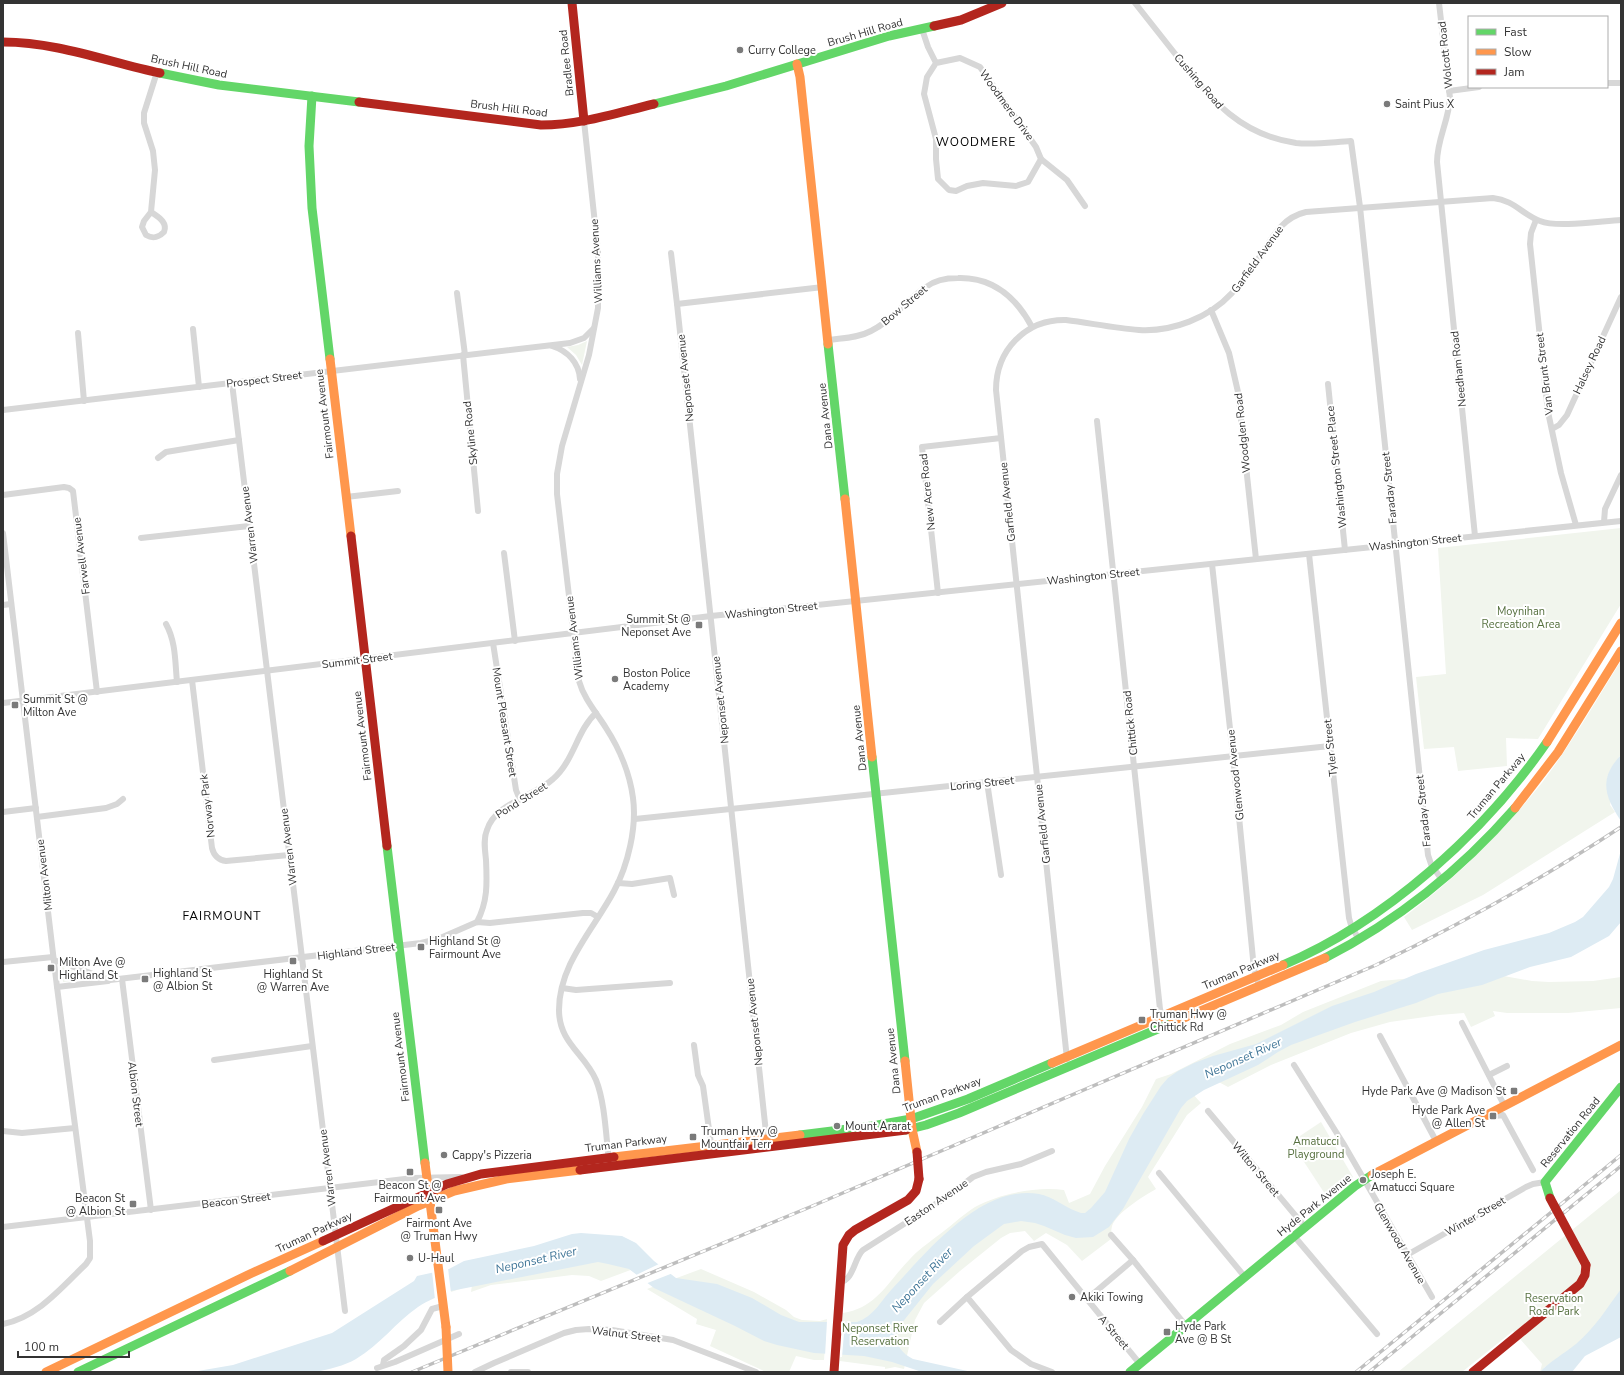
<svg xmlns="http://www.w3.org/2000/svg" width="1624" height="1375" font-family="'Nunito Sans',sans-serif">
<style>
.green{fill:#f1f5ed}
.water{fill:#ddebf3}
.pier{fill:#fff}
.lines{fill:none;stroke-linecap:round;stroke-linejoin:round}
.street{stroke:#d7d7d7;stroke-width:6}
.fast{stroke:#63d668;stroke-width:9}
.slow{stroke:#ff974d;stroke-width:9}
.jam{stroke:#b3261e;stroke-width:9}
.rail-casing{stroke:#bebebe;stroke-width:3.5}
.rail{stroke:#fff;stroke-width:2;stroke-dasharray:6;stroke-linecap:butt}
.slow-bridge{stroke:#ff974d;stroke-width:9}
.jam-bridge{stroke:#b3261e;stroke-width:9}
.poi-dot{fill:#7a7a7a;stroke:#fff;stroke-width:1.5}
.labels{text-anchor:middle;stroke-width:4;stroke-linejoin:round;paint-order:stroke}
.street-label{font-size:11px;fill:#333;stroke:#fff}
.poi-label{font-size:11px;fill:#333;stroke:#fff;text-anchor:start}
.park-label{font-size:11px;fill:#56703f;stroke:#fff}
.neighbourhood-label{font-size:12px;letter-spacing:1px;fill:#000;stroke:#fff}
.water-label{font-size:12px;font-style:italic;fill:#3f7597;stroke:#fff}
</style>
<rect width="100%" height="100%" fill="#fff"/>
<g class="green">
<polygon points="587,341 582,365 576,355 567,347 578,345"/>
<polygon points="1621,528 1621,604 1538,739 1506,738 1507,766 1458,771 1454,747 1424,749 1416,677 1446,674 1438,548"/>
<path d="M1621,661V755L1619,757L1610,805L1615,812L1483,895L1412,930L1404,917C1455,879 1501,834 1541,784C1571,745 1595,702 1621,661Z"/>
<polygon points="62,967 93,978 63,982"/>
<path d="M1498,975L1532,981L1549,982L1593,981L1621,977V1008L1568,1013H1507L1493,1011L1495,1016L1471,1027L1464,1013L1439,1015L1390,1022L1351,1033L1271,1065L1228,1087L1215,1080L1191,1092L1201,1103L1187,1115L1148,1177L1156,1189C1144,1196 1117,1212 1112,1226C1111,1230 1111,1235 1111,1239L1082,1261L1067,1245L1046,1233L1034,1241L1025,1231L1010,1233L1001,1238L960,1271L924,1303L915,1320L904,1369L895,1367L885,1369V1367L840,1361L843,1313C877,1308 888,1281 910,1259C918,1250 927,1244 936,1237C949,1228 961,1216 975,1207C998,1194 1037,1186 1064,1190L1069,1203L1090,1194L1105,1166L1142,1107L1156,1079L1171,1074L1230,1044L1281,1025L1303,1012L1381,981L1413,978Z"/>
<polygon points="1321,1122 1353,1177 1327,1197 1291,1142"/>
<polygon points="1621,1190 1621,1290 1593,1330 1576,1346 1545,1367 1540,1372 1542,1364 1513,1331 1462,1372 1398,1372"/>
<polygon points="568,1252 644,1265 601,1281 589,1276 572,1275 491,1285 471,1292 472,1285 451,1292 450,1280"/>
<polygon points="701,1269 754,1292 786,1310 794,1317 802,1320 820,1321 827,1319 824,1360 814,1360 796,1356 789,1372 766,1372 710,1346 716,1330 696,1324 697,1319 647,1289"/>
</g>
<g class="water">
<path d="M1621,755V821C1605,797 1598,779 1621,755Z"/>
<path d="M1621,850V922L1609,936L1571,957L1530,967L1482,985L1438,994L1416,1003L1355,1022L1291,1045L1278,1052L1258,1065L1204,1090L1187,1101L1181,1108L1123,1209L1109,1227L1093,1237L1076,1238L1065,1235L1044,1226L1035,1223L1021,1221L1004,1224L974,1246L933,1284L897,1329C894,1343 900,1352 913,1359L972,1372H922L892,1362L864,1356L814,1353L777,1345L764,1341L735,1326L654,1288L629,1269L608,1264L598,1262L451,1291C440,1296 428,1300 418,1307C396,1322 380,1345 356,1359C344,1366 329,1369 316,1372H192L233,1365L332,1333L414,1281L417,1276L449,1269L464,1261L534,1246L572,1234L581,1233L622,1236L636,1243L654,1261L676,1278L717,1284L752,1298L781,1315L799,1322H857C874,1316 880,1302 892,1289C927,1252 981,1184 1039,1194C1052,1196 1067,1209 1081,1213H1085L1091,1208L1105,1192L1129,1139L1143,1114L1161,1086L1168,1078L1178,1071L1194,1063L1213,1056L1256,1044L1332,1006L1374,992L1416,974L1484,950L1549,933L1575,922L1583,917L1609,887L1613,879Z"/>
<path d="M1621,1289V1337L1585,1356L1572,1372H1540C1550,1361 1564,1354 1576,1344C1595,1328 1607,1308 1621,1289Z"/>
</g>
<g class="pier">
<polygon points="661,1263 673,1273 645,1284 634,1276"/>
<polygon points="448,1268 451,1293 435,1300 432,1271"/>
<polygon points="827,1321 845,1321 842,1357 825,1356"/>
</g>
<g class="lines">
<g class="street">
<path d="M1135,3C1150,22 1165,41 1180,60C1212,101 1241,135 1296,143C1314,145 1333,142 1351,141L1360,207L1428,855L1431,864L1442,880"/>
<path d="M1439,3L1450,98C1449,120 1437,139 1437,162L1475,536"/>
<polyline points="922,29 928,47 936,63 927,77 924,94 936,139 936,159 938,179 949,190 956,191 967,186 983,183 1016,186 1028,182 1041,159 1036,147 980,67 960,58 936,63"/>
<polyline points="1607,83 1621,83"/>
<polyline points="1449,91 1479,87"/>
<path d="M584,121L598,252V308L589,355L562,446L557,474V494L579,681C584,699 596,712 606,728C619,748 630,774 633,798C637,827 628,865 614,891C594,929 559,964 559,1010C559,1043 585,1054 596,1080C605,1102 606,1137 609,1161"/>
<polyline points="1041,159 1067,180 1085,206"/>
<path d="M151,212C158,217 168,222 164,232C158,238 153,239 146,235L142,227L144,221L151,212L155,170L153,151L144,123V113L157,72"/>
<polyline points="1536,220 1531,233 1530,244 1548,412 1561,473 1576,525"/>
<polyline points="671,253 677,304 767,1142"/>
<polyline points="457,293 465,355"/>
<polyline points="677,304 823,287"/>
<polyline points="1211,310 1229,353 1238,392 1256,559"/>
<polyline points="193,329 199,387"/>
<polyline points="78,333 84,401"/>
<path d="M829,340C843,338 858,338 871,331C892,321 906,300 926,287C935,280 946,278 958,278C993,277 1016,297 1032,327"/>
<path d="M552,346C568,351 579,363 580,379"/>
<polyline points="463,355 478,511"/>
<polyline points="232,383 345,1311"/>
<polyline points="1328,384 1345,550"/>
<polyline points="3,410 570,343 584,338 594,328"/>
<polyline points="1097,421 1160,1009 1164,1025"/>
<polyline points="1552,429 1559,425 1567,415 1621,297"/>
<polyline points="158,458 166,452 239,440"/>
<polyline points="3,495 64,487 69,488 73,491 97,692"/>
<polyline points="346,497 398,491"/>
<polyline points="1604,522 1605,509 1621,475"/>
<path d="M3,533L57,987L90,1241V1258L86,1264C62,1287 38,1317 3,1324"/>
<polyline points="141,538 249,526"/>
<polyline points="504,553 515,641"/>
<polyline points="1309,554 1349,918 1351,925 1359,940"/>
<polyline points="1212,564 1233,756 1254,969 1259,986"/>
<polyline points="938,593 922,447 1001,438"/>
<polyline points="3,605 11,604"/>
<path d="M166,624C176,642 175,662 177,682"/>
<polyline points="493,643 516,790 520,800"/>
<path d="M192,680L212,848C214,856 218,860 226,861L289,855"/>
<polyline points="3,703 711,616 1621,521"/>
<polyline points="987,782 1001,875"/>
<polyline points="3,812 36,808"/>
<polyline points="37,817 106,808 117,804 123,799"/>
<polyline points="635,819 1330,746"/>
<polyline points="618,883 632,884 670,878 674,895"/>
<path d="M477,922C488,901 487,883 486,860C485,850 483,839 487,830C495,803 534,797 553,779C574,761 577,730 596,713"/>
<polyline points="54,960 110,980 421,943 438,939 477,922 490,923 583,913 591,913 598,917"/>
<polyline points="3,962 53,957"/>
<polyline points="122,979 151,1210"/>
<polyline points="57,987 108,981"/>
<polyline points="562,988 576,990 670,983"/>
<polyline points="1462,1023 1504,1105"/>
<polyline points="1380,1036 1436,1141"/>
<polyline points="694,1045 698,1075 703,1086 711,1144"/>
<path d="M1067,1059L996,390C996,350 1026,319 1066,320C1090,323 1114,328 1139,330C1172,332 1209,318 1232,293C1244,281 1253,266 1263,252C1274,234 1284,217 1306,212L1493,198C1514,200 1523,215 1540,221C1557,228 1601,221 1621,220"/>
<polyline points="214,1060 312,1046"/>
<polyline points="1294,1065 1343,1143 1432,1297"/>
<polyline points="1489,1075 1507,1066"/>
<polyline points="1208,1111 1305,1227"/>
<polyline points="1488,1117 1503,1115 1533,1170"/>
<polyline points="3,1131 22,1133 75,1128"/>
<polyline points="1159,1173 1245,1277"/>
<polyline points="3,1227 413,1178 461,1177"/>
<polyline points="1111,1235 1133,1260 1186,1326"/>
<polyline points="1294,1236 1377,1334"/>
<polyline points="1407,1255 1526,1187 1533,1184 1545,1182"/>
<path d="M840,1282C854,1280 854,1258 863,1250L948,1196L973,1177L986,1172L1021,1164L1052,1151"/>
<polyline points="967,1297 1011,1350 1031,1364 1052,1372"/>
<polyline points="1087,1299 1133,1260"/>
<polyline points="940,1322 967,1297 1022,1251 1029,1247 1042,1244 1140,1364"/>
<polyline points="383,1365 384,1360 404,1346 421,1330 432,1309 443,1306"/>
<polyline points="377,1368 395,1362 459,1334"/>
<polyline points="475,1372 494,1363 564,1333 576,1330 589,1329 612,1330 673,1340 756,1372"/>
<polyline points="511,1372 528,1372"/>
</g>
<g class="fast">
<polyline points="160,73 219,85 359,102"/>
<polyline points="312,96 309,146 312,208 330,359"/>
<polyline points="654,104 726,86 889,36 934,26"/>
<polyline points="828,344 845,499"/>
<polyline points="872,757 905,1061"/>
<polyline points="387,846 425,1163"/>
<path d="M1325,958C1399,920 1460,871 1515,808"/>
<path d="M1283,965C1385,922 1484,833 1547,742"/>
<polyline points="906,1130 926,1125 959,1113 1172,1023"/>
<polyline points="800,1135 872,1126 911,1119 968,1099 1052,1063"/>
<polyline points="1550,1198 1545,1182 1621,1087"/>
<polyline points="78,1372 290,1271"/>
<polyline points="1130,1372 1355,1186 1372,1175"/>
</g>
<g class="slow">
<polyline points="797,64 800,77 828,344"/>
<polyline points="330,359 351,536"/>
<polyline points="845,499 872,757"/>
<polyline points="1547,742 1621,623"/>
<polyline points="1515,808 1558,752 1621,651"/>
<polyline points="1172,1023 1325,958"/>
<polyline points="905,1061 912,1129 917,1152"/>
<polyline points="1052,1063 1283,965"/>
<polyline points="614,1157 800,1135"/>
<polyline points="425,1163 446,1327"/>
<polyline points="1372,1175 1621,1045"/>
<polyline points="290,1271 418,1206 454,1191 506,1179 580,1170"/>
<polyline points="46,1372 252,1273 323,1241"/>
</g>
<g class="jam">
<polyline points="572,3 584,121"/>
<polyline points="934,26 961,20 1002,3"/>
<path d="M3,42C57,42 108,62 160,73"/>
<path d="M359,102L541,125C580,125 616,113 654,104"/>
<polyline points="351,536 387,846"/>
<polyline points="580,1170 906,1130"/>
<polyline points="323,1241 447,1184 481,1174 614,1157"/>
<polyline points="834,1372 843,1245 849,1235 855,1230 908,1200 916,1191 919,1179"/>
<polyline points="1473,1372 1580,1284 1585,1275 1586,1265"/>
</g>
<g class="rail-casing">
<g id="rail">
<path d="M412,1372L810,1207L1376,965C1461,924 1542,879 1621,827"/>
<polyline points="1356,1372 1621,1155"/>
<polyline points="1369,1372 1621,1166"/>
</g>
</g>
<use href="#rail" class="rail"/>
<polyline class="slow-bridge" points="446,1327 448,1372"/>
<g class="jam-bridge">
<polyline points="917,1152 919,1179"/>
<polyline points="1550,1198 1586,1265"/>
</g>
</g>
<g class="poi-dot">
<circle cx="740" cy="50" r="4"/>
<circle cx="1387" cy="104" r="4"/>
<rect x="695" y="621" width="8" height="8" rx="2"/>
<circle cx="615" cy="679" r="4"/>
<rect x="11" y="701" width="8" height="8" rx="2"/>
<rect x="417" y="943" width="8" height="8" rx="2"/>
<rect x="289" y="957" width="8" height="8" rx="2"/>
<rect x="47" y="964" width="8" height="8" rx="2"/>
<rect x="141" y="975" width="8" height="8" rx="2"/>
<rect x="1138" y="1016" width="8" height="8" rx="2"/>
<rect x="1510" y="1087" width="8" height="8" rx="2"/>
<rect x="1489" y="1112" width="8" height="8" rx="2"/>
<circle cx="837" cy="1126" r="4"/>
<rect x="689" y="1133" width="8" height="8" rx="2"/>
<circle cx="444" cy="1155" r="4"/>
<rect x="406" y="1168" width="8" height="8" rx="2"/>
<circle cx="1363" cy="1180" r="4"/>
<rect x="129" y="1200" width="8" height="8" rx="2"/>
<rect x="435" y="1206" width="8" height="8" rx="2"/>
<circle cx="410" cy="1258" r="4"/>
<circle cx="1072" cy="1297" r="4"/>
<rect x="1163" y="1328" width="8" height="8" rx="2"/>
</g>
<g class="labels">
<g class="street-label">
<text transform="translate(865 32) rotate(-16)" y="4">Brush Hill Road</text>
<text transform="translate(1445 55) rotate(-96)" y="4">Wolcott Road</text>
<text transform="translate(566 63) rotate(-96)" y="4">Bradlee Road</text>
<text transform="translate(189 66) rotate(12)" y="4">Brush Hill Road</text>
<text transform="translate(1199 81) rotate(49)" y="4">Cushing Road</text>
<text transform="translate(1007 105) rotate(54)" y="4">Woodmere Drive</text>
<text transform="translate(509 108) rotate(7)" y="4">Brush Hill Road</text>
<text transform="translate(1257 259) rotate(-54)" y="4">Garfield Avenue</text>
<text transform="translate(596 261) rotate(-93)" y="4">Williams Avenue</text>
<text transform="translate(904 305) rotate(-40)" y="4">Bow Street</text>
<text transform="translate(1589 365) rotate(-65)" y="4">Halsey Road</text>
<text transform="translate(1458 369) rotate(-96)" y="4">Needham Road</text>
<text transform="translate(1544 374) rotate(-97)" y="4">Van Brunt Street</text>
<text transform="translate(685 378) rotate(-96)" y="4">Neponset Avenue</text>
<text transform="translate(264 379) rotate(-7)" y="4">Prospect Street</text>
<text transform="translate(324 414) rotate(-97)" y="4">Fairmount Avenue</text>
<text transform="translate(825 416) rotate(-96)" y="4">Dana Avenue</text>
<text transform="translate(470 433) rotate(-96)" y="4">Skyline Road</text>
<text transform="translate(1242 433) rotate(-96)" y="4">Woodglen Road</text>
<text transform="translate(1336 467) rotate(-96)" y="4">Washington Street Place</text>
<text transform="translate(1389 488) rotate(-96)" y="4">Faraday Street</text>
<text transform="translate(927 492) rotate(-96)" y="4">New Acre Road</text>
<text transform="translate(1007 502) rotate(-96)" y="4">Garfield Avenue</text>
<text transform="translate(249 525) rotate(-97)" y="4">Warren Avenue</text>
<text transform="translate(1415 542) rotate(-6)" y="4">Washington Street</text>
<text transform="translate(81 556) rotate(-97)" y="4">Farwell Avenue</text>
<text transform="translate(1093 576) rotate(-6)" y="4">Washington Street</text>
<text transform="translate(771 610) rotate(-6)" y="4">Washington Street</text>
<text transform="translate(574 638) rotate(-97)" y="4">Williams Avenue</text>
<text transform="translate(357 660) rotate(-7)" y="4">Summit Street</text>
<text transform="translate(720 700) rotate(-96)" y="4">Neponset Avenue</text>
<text transform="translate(505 722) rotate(81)" y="4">Mount Pleasant Street</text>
<text transform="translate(1130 723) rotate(-96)" y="4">Chittick Road</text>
<text transform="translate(362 736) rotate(-97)" y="4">Fairmount Avenue</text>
<text transform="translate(859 738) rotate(-96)" y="4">Dana Avenue</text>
<text transform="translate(1330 748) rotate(-96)" y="4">Tyler Street</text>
<text transform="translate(1235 775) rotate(-96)" y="4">Glenwood Avenue</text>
<text transform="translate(982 783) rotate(-6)" y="4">Loring Street</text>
<text transform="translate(1496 786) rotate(-50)" y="4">Truman Parkway</text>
<text transform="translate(521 800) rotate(-32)" y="4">Pond Street</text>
<text transform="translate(207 806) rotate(-97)" y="4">Norway Park</text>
<text transform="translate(1423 811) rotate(-96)" y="4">Faraday Street</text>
<text transform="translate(1042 824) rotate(-96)" y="4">Garfield Avenue</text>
<text transform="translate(288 847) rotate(-97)" y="4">Warren Avenue</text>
<text transform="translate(44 875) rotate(-97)" y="4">Milton Avenue</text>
<text transform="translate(356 951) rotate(-7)" y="4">Highland Street</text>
<text transform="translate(1241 970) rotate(-23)" y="4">Truman Parkway</text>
<text transform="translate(754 1022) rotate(-96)" y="4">Neponset Avenue</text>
<text transform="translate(400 1057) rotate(-97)" y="4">Fairmount Avenue</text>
<text transform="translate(893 1061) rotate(-96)" y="4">Dana Avenue</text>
<text transform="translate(136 1094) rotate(83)" y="4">Albion Street</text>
<text transform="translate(942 1094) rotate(-20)" y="4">Truman Parkway</text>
<text transform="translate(1570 1132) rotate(-51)" y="4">Reservation Road</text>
<text transform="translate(626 1143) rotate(-7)" y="4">Truman Parkway</text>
<text transform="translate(327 1168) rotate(-97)" y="4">Warren Avenue</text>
<text transform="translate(1256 1169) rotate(50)" y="4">Wilton Street</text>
<text transform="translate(236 1200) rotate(-7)" y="4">Beacon Street</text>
<text transform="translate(936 1202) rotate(-34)" y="4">Easton Avenue</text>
<text transform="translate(1314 1205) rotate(-39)" y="4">Hyde Park Avenue</text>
<text transform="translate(1475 1216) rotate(-30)" y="4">Winter Street</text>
<text transform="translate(314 1232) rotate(-25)" y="4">Truman Parkway</text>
<text transform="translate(1400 1243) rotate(60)" y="4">Glenwood Avenue</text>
<text transform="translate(1114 1332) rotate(50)" y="4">A Street</text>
<text transform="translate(626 1334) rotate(7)" y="4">Walnut Street</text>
</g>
<g class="poi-label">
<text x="748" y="54">Curry College</text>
<text x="1395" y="108">Saint Pius X</text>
<text x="691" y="623" text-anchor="end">Summit St @<tspan x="691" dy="13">Neponset Ave</tspan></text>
<text x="623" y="677">Boston Police<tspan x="623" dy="13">Academy</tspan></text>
<text x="23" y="703">Summit St @<tspan x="23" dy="13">Milton Ave</tspan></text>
<text x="429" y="945">Highland St @<tspan x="429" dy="13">Fairmount Ave</tspan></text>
<text x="59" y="966">Milton Ave @<tspan x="59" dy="13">Highland St</tspan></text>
<text x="153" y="977">Highland St<tspan x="153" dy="13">@ Albion St</tspan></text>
<text x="293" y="978" text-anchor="middle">Highland St<tspan x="293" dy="13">@ Warren Ave</tspan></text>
<text x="1150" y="1018">Truman Hwy @<tspan x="1150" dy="13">Chittick Rd</tspan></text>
<text x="1506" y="1095" text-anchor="end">Hyde Park Ave @ Madison St</text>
<text x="1485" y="1114" text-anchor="end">Hyde Park Ave<tspan x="1485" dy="13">@ Allen St</tspan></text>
<text x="845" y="1130">Mount Ararat</text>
<text x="701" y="1135">Truman Hwy @<tspan x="701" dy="13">Mountfair Terr</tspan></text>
<text x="452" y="1159">Cappy's Pizzeria</text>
<text x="1371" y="1178">Joseph E.<tspan x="1371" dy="13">Amatucci Square</tspan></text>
<text x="410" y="1189" text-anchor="middle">Beacon St @<tspan x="410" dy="13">Fairmount Ave</tspan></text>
<text x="125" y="1202" text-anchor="end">Beacon St<tspan x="125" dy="13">@ Albion St</tspan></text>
<text x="439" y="1227" text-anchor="middle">Fairmont Ave<tspan x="439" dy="13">@ Truman Hwy</tspan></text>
<text x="418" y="1262">U-Haul</text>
<text x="1080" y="1301">Akiki Towing</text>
<text x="1175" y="1330">Hyde Park<tspan x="1175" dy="13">Ave @ B St</tspan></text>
</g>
<g class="park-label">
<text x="1521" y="615">Moynihan<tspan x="1521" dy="13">Recreation Area</tspan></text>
<text x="1316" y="1145">Amatucci<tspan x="1316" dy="13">Playground</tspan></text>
<text x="1554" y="1302">Reservation<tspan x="1554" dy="13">Road Park</tspan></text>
<text x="880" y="1332">Neponset River<tspan x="880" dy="13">Reservation</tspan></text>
</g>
<g class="neighbourhood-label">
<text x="976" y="146">WOODMERE</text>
<text x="222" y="920">FAIRMOUNT</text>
</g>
<g class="water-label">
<text transform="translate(1243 1058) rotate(-24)" y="4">Neponset River</text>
<text transform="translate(536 1260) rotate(-13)" y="4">Neponset River</text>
<text transform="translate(922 1280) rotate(-47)" y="4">Neponset River</text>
</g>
</g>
<rect width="1624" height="1375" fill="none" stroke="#333333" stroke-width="8"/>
<rect x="1468" y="16" width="140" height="72" fill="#ffffff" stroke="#adadad"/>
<rect x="1476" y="29" width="20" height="6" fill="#63d668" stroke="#adadad"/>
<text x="1504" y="36" font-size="12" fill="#333333">Fast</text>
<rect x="1476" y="49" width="20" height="6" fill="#ff974d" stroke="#adadad"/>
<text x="1504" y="56" font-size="12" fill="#333333">Slow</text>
<rect x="1476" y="69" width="20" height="6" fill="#b3261e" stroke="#adadad"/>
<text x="1504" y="76" font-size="12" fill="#333333">Jam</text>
<path d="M18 1351v6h111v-6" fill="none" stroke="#333333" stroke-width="2"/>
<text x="24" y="1351" font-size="12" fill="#333333" stroke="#ffffff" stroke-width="3" paint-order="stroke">100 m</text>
</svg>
